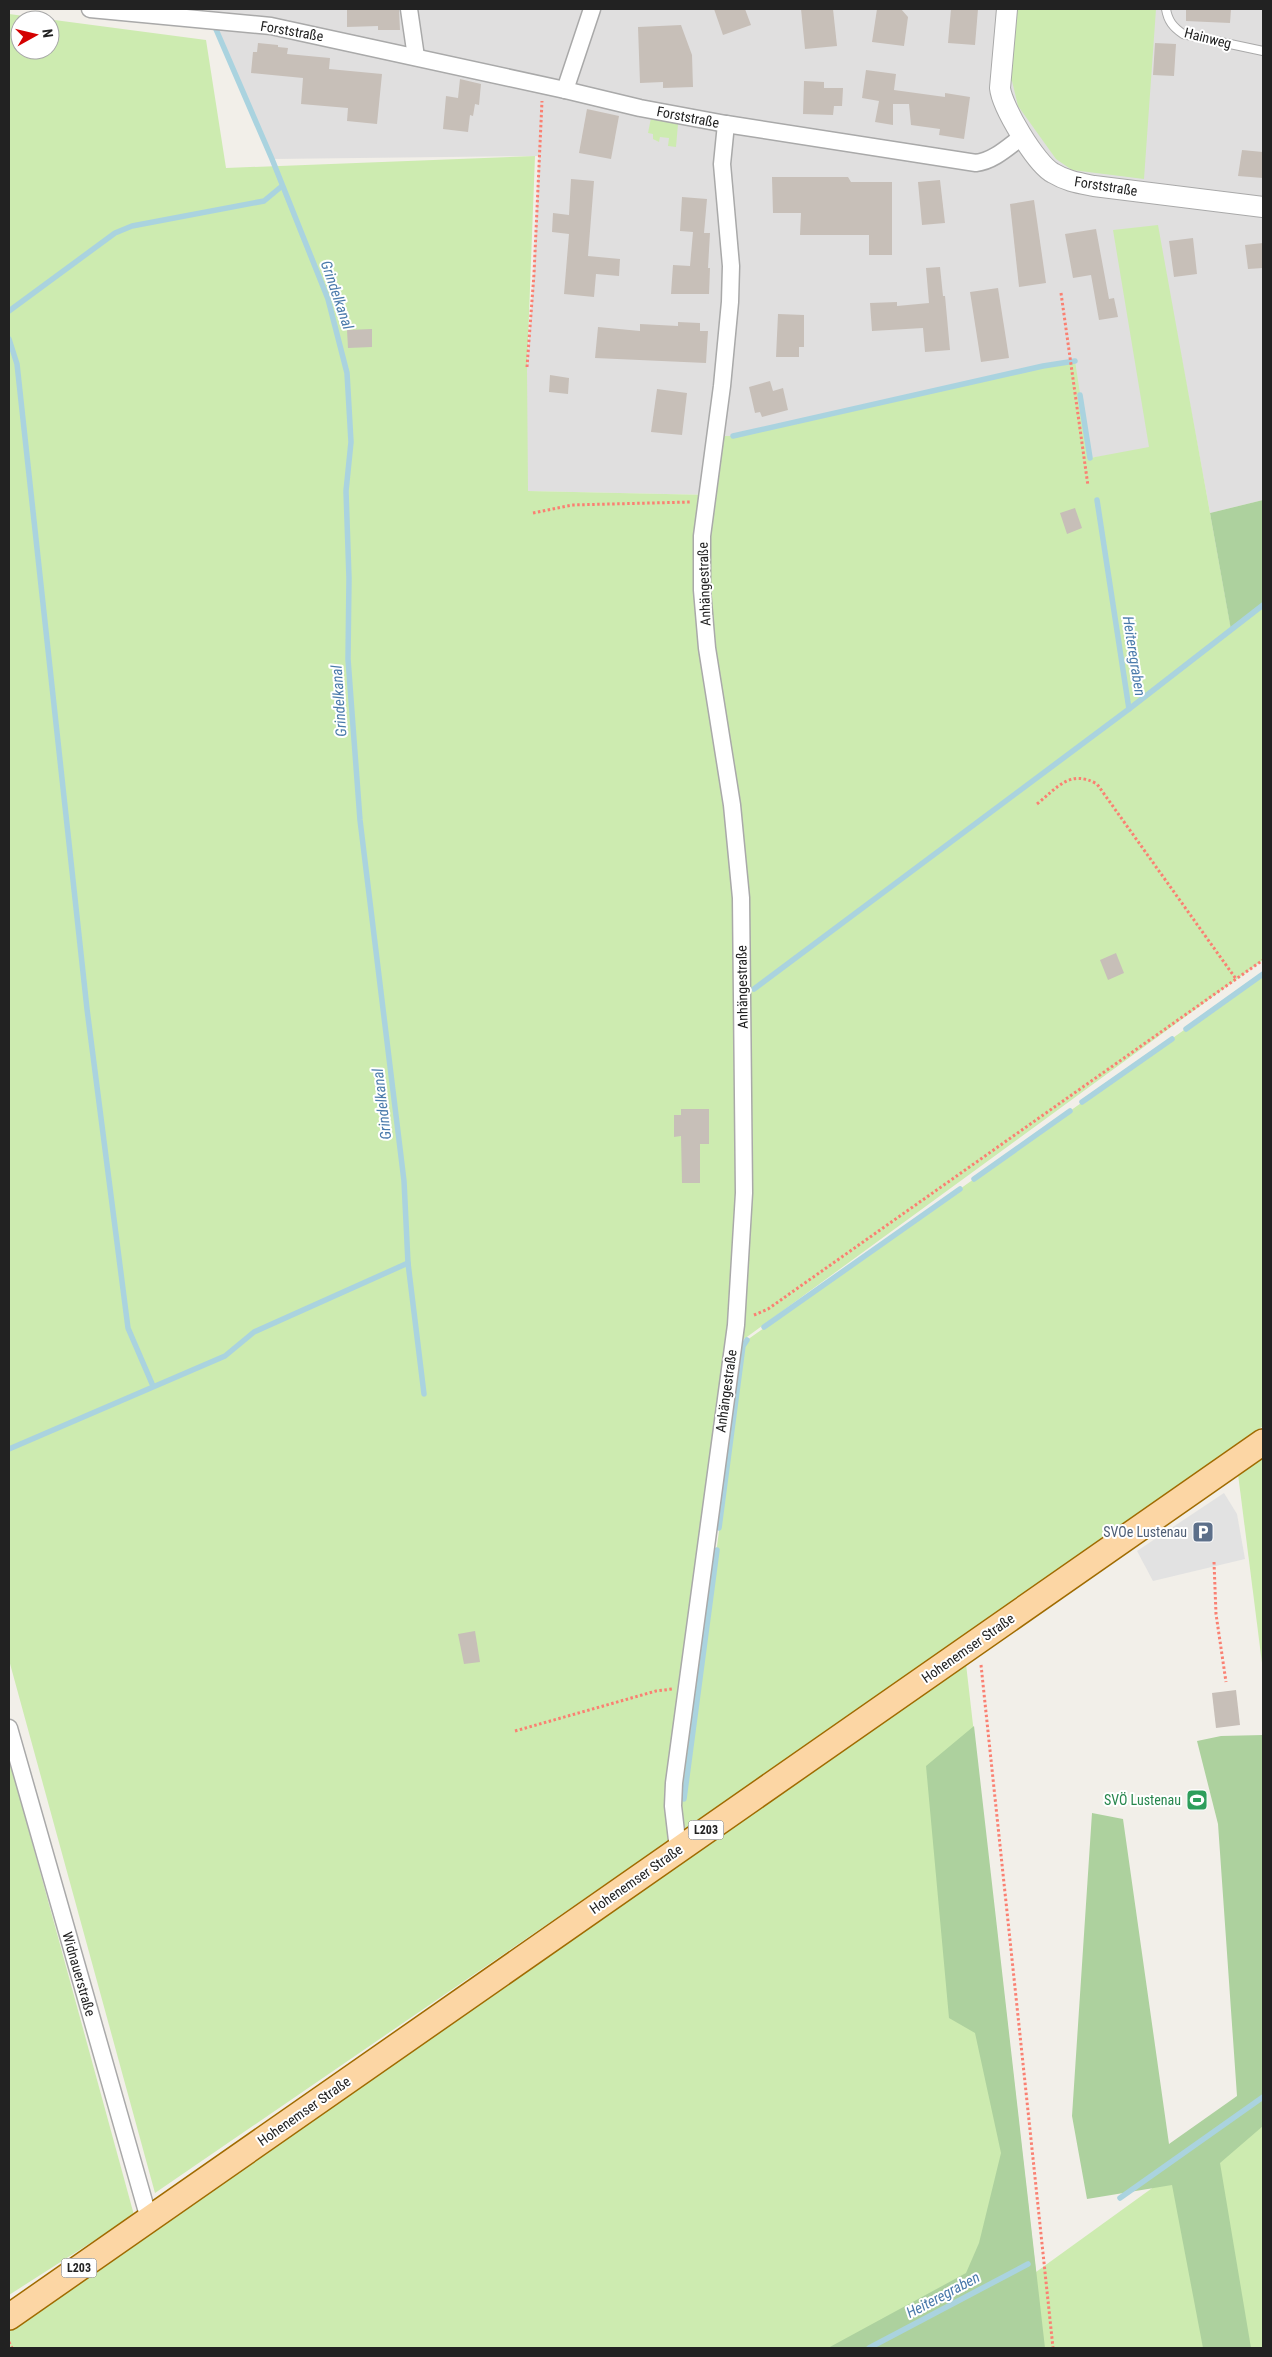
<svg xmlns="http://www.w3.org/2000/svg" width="1272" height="2357" font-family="'Roboto Condensed',sans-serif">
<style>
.residential{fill:#e0dfdf}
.grass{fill:#cdebb0;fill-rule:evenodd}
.forest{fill:#add19e}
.parking{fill:#e2e2e2}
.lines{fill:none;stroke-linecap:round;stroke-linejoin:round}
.stream{stroke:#aad3df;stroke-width:5.5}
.building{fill:#c7bfb8}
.service-casing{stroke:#a9a9a9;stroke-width:10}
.minor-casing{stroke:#a9a9a9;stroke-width:19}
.tertiary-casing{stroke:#a9a9a9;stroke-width:22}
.primary-casing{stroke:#a06b00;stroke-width:28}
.path{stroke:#fa8072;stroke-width:3;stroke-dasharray:2.5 2.5;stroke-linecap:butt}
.service{stroke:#fff;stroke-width:8}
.minor{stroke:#fff;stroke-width:16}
.tertiary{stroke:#fff;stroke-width:20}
.primary{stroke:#fcd6a4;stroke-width:25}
.labels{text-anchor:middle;stroke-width:4;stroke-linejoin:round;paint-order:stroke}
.shield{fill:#fff;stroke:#646464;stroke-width:1}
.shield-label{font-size:12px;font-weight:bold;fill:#222}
.street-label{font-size:14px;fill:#222;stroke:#fff}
.service-label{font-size:14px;fill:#4e5e75;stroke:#fff;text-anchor:end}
.leisure-label{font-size:14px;fill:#27864d;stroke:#fff;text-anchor:end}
.water-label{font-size:15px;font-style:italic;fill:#4a7aab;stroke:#fff}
</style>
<rect width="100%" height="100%" fill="#f2efe9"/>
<polygon class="residential" points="208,9 1263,9 1263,500 1210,513 1157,225 1150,450 1090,458 1074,361 1043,366 733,436 722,436 711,495 527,491 527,367 534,274 539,156 272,159"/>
<g class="grass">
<polygon points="1015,9 1156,9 1144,179 1072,170 1056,159 1018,106 1012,81 1008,81"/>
<path d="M9,14L206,40L226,168L535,156L527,367L528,491L711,495L722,436H733L1043,366L1075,361L1090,458L1149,447L1113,230L1158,225L1231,629L1263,605V960L729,1350L692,1627L706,1631L743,1346L747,1340L1263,974V1426L708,1814L155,2193L9,1660ZM20,20H50V50H20Z"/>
<polygon points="651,118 678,124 676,147 668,146 669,138 660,137 659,142 653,139 653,134 648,133"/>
<polygon points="1263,1455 1263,1671 1238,1474"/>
<polygon points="966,1664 1036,2272 1263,2108 1263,2348 9,2348 9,2323"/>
<polygon points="9,1758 134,2215 9,2295"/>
</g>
<g class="forest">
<polygon points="1263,500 1263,605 1231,630 1210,513"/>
<polygon points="974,1726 1045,2348 828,2348 966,2273 979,2243 1001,2153 975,2033 949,2018 926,1766"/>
<polygon points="1263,1735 1263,2126 1220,2163 1251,2348 1203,2348 1172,2185 1087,2199 1072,2116 1092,1813 1123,1819 1169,2144 1237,2096 1218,1824 1197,1741 1221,1736"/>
</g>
<polygon class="parking" points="1224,1493 1237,1514 1245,1559 1153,1581 1137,1551"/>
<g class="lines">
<g class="stream">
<polyline points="215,27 272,159 328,299 347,373 351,442 346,491 349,578 348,659 360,820 404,1181 408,1263 424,1394"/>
<polyline points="9,311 115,233 132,226 264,201 282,186"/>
<polyline points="9,339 17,364 87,1009 128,1328 153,1386"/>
<polyline points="1080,395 1090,458"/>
<polyline points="733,436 1043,366 1075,361"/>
<polyline points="1097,500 1129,709 1263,605"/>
<polyline points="754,989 1129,709"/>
<polyline points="1186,1029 1263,974"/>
<polyline points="1082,1102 1172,1039"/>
<polyline points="974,1179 1070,1111"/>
<polyline points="764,1327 960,1189"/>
<polyline points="9,1449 225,1356 254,1332 408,1263"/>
<polyline points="719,1528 743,1346 747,1340"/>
<polyline points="684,1799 717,1550"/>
<polyline points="1120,2198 1263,2097"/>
<polyline points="869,2348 1028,2264"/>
</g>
</g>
<g class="building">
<polygon points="347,9 399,9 400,30 378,30 378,26 347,27"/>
<polygon points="714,9 745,9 751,25 723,35"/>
<polygon points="801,9 833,9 837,46 805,49"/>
<polygon points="877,9 901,9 908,17 904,46 872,42"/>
<polygon points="951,9 978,9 975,45 948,43"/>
<polygon points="1186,9 1231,9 1230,23 1186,21"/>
<polygon points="681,25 692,55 693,87 663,88 663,82 640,83 638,27"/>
<polygon points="258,43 278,45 278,47 288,48 287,54 330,58 329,69 382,74 377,124 347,121 348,108 301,104 303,78 251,73 253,52 257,52"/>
<polygon points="1155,43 1176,44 1174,76 1153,75"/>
<polygon points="866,70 896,74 894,90 945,97 945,93 970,97 964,139 939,135 940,129 911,125 909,104 893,104 893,125 875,122 879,101 862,98"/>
<polygon points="460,79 481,84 479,105 475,104 473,116 470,115 468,132 443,129 446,96 458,98"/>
<polygon points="804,81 824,82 824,88 843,88 842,106 834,106 833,115 803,114"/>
<polygon points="587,109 619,116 611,159 579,153"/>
<polygon points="1242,150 1263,152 1263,178 1238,176"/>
<polygon points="772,177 848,177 851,182 892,182 892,255 869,255 869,235 800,235 801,213 773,213"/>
<polygon points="571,179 594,181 588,256 620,259 619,276 596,274 594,297 564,294 569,234 552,232 553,213 569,215"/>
<polygon points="940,180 945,223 922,225 918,182"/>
<polygon points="682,197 707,199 704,233 710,233 708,268 710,268 709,294 671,294 673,265 690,266 693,232 680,231"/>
<polygon points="1034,200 1046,283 1019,287 1010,204"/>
<polygon points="1096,229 1109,299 1114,298 1118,317 1099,320 1091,275 1073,278 1065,234"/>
<polygon points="1193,238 1197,274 1174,277 1169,241"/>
<polygon points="1263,243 1263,268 1248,269 1245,245"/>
<polygon points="940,267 943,296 945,296 950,350 925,352 923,328 872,331 870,303 897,302 897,306 929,303 926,268"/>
<polygon points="998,288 1009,358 981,362 970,292"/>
<polygon points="778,314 804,315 804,347 799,347 799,357 776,357"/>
<polygon points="678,322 700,323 700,331 708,331 706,363 595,358 598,327 640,331 640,324 678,326"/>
<polygon points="372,329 372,347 348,348 347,330"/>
<polygon points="550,375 569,378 568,394 549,392"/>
<polygon points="770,381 773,391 783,388 788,410 762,417 760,412 755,413 749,387"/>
<polygon points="657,389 687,393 682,435 651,432"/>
<polygon points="1075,508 1082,528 1067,534 1060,513"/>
<polygon points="1116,953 1124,973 1108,980 1100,960"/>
<polygon points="681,1109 709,1109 709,1144 700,1144 700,1183 682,1183 681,1136 674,1137 674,1115 681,1115"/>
<polygon points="475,1631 480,1662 464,1664 458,1634"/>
<polygon points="1236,1690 1240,1725 1216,1728 1212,1693"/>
</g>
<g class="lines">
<g class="service-casing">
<path id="service" d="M1166,9C1168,21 1173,27 1183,34L1263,51"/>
</g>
<g class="minor-casing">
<g id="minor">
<path d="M90,9L271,26L565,90L640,108L726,124L976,163C994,161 1009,146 1023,136"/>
<polyline points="409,9 416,57"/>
<polyline points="565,90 592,9"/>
<polyline points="9,1728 149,2219"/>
<polyline points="678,1849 673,1806 674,1783 736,1325 744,1193 741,898 732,805 707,648 702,590 702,536 722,386 730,302 731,266 722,164 726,124"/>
</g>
</g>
<g class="tertiary-casing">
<path id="tertiary" d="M1007,9L1000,88C1002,107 1036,164 1053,173C1066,181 1079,183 1094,186L1263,207"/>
</g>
<g class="primary-casing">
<polyline id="primary" points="9,2317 1263,1442"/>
</g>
<g class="path">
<polyline points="1061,293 1088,486"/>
<polyline points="527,367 534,274 542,101"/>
<polyline points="533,513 572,505 691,502"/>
<path d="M1037,804C1058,787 1070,769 1097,784L1236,979"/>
<polyline points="754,1315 768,1309 1263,960"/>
<polyline points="1214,1562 1216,1614 1226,1682"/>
<polyline points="981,1665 1053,2348"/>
<polyline points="515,1731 656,1691 672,1689"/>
<polyline points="9,2342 12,2348"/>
</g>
<use href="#service" class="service"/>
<use href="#minor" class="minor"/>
<use href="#tertiary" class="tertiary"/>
<use href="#primary" class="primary"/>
</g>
<defs>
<g id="parking-square" transform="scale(1.125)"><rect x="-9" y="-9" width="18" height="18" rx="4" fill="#5c6f8a" stroke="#fff"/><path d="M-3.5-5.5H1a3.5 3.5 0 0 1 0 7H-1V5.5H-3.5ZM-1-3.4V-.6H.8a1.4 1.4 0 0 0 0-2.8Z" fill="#fff"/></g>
<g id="stadium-square" transform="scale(1.125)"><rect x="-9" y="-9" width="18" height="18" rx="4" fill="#2e9e5b" stroke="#fff"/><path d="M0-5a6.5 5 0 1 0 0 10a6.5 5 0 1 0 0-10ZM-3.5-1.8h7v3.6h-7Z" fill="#fff"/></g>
</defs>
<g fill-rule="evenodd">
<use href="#parking-square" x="1203" y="1532"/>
<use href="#stadium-square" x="1197" y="1800"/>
</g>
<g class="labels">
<g class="shield">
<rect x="688.5" y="1820.5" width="35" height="19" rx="4"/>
<rect x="61.5" y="2258.5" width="35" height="19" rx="4"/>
</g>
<g class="shield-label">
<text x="706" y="1834">L203</text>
<text x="79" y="2272">L203</text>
</g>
<g class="street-label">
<text transform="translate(292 31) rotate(10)" y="5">Forststraße</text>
<text transform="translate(1208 38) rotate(14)" y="5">Hainweg</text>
<text transform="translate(688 117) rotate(11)" y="5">Forststraße</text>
<text transform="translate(1106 186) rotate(9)" y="5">Forststraße</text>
<text transform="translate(704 584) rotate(-92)" y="5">Anhängestraße</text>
<text transform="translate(742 987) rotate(-91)" y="5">Anhängestraße</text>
<text transform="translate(726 1391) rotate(-82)" y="5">Anhängestraße</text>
<text transform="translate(968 1648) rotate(-35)" y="5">Hohenemser Straße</text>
<text transform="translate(636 1879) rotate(-35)" y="5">Hohenemser Straße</text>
<text transform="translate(79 1974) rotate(74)" y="5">Widnauerstraße</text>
<text transform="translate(304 2111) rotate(-35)" y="5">Hohenemser Straße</text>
</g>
<g class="service-label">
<text x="1187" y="1537">SVOe Lustenau</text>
</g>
<g class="leisure-label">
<text x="1181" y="1805">SVÖ Lustenau</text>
</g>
<g class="water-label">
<text transform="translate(337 295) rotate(71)" y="5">Grindelkanal</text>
<text transform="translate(1134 656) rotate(81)" y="5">Heiteregraben</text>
<text transform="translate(339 701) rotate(-94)" y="5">Grindelkanal</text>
<text transform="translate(382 1104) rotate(-97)" y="5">Grindelkanal</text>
<text transform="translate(943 2295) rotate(-28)" y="5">Heiteregraben</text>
</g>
</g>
<rect width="1272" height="2357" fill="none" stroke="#222222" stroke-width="20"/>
<g transform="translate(35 35) rotate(82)"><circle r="24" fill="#ffffff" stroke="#a7a7a7"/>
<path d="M0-4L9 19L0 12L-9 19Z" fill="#d40000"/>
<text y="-8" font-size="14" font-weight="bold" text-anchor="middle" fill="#222222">N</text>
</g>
</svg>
